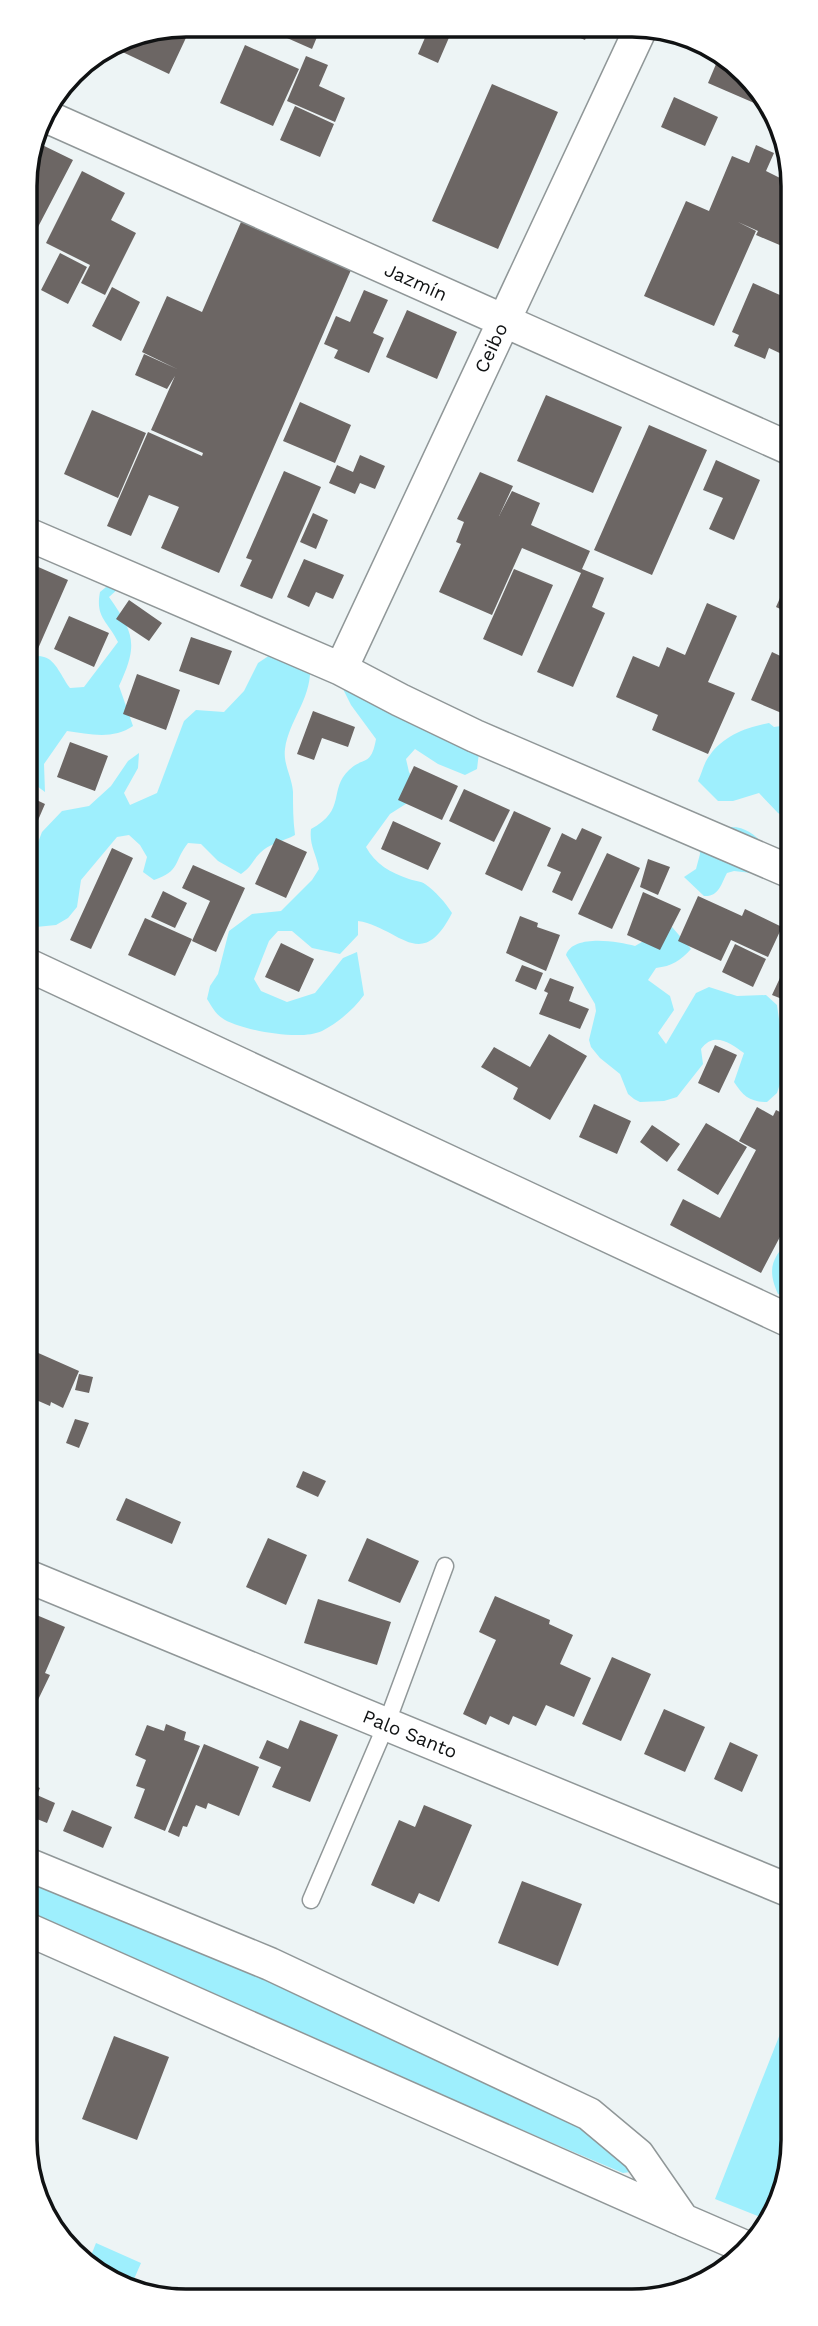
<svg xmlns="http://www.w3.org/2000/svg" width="818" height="2326" font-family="'Work Sans',sans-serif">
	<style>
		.green { fill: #9eeffd }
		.building { fill: #6c6664 }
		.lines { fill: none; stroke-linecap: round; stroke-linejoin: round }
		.service-casing { stroke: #909798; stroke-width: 19 }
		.minor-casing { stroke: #909798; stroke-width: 35 }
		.service { stroke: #fff; stroke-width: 16 }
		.minor { stroke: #fff; stroke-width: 32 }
		.labels { text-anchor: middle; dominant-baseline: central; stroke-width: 5; stroke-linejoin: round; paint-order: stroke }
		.street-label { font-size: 19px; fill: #101213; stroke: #fff }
		.rim { fill: none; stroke: #101213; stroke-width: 3.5 }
	</style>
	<rect width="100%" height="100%" fill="#edf4f5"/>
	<path class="green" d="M111,583l8,5 -10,9c26,37 29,48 10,89l14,40c-20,14 -44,8 -66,5l-23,33 1,28 -19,-14v-121c5,0 12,-2 18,0 12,3 18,21 26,31l14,-1 34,-45c-10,-21 -23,-24 -18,-50z
		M270,655l40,12c2,31 -21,53 -25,82 -2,15 7,28 8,43 0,15 0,28 2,43 -11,6 -27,9 -35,18 -8,8 -8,14 -19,21l-23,-13 -17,-17 -13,-1c-15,19 -7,28 -34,37l-11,-8 4,-15 -7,-12 -11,-10 -12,2 -36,43 -4,27 -9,11 -12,7 -30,3v-71l11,-12 5,-13 20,-21 27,-5 22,-20 17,-25 11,-8 -1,15 -14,25 6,12 27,-12 27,-72 12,-11 28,2 20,-21 14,-28z
		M338,679l384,149c24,-5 35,9 50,25l-4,22 -34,-4 -7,2c-6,11 -8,24 -23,23l-20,-19 12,-8 4,-15 -1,-9 -219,-101 -3,25 -12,6 -27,-11 -23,-15 -9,10 3,13 7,13 -4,15 -22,14 -24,33c9,17 25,26 43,32 6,2 12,2 16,5 11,8 20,18 27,29 -31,61 -53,14 -94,8v14l-18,19 -28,-6 -20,-17h-14l-9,10 -15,38 7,12 26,11 28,-9 28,-35 14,-6 7,43c-10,14 -26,28 -42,36 -21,10 -76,0 -97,-11 -9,-5 -13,-13 -18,-21l3,-13 8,-12 11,-43 23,-17 29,-3 31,-31 7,-11c-3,-16 -10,-24 -8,-40 36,-19 17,-39 38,-59 15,-14 22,-3 27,-31l-25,-34z
		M791,721v12l-9,1 -2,15 11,24v48l-13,-8 -19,-20 -26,8h-15l-20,-20c4,-8 6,-19 12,-26 13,-19 37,-28 59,-32l5,4 14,-2z
		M672,927l19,22c-11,12 -19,17 -35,19l-8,12 22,16 4,14 -16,23 8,11 30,-51 13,-6 28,9 29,-1 11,10 4,28 11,16v12l-6,4 -9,28 -10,9c-17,0 -24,-6 -33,-20l10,-29c-14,-10 -30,-22 -43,-4l2,15 -26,33 -13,4 -24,1 -6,-3 -6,-5 -8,-20 -20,-16 -9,-11 -2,-7 7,-29 -1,-7 -29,-49c7,-21 51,-14 69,-9l24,-14z
		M792,1237v61h-1l-13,-4c-12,-27 -5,-37 14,-57z
		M27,1881l247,102 294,133 62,49 1,7 -8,1 -596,-254z
		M793,2001v149l-28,69 -50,-20z
		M96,2243l45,20 -10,23 -43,-23z"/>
	<path class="building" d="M186,25h6l-23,49 -55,-26 4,-7 6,-4z
		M282,25h40l-10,24 -34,-15z
		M430,26h24l-16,37 -20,-9z
		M556,27h34l-5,13z
		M245,45l54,24 -26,57 -53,-23z
		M306,56l22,9 -9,21 26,12 -10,24 -48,-21z
		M719,57l27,14 20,37 -58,-25z
		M492,84l66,28 -60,137 -66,-28z
		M674,97l44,20 -13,29 -44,-19z
		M295,106l39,18 -14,33 -40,-17z
		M34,141l39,19 -35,67 -13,-7v-45z
		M756,145l18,8 -8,18 24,12 -1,66 -33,-14 2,-4 -20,-9 18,9 -42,95 -70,-30 42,-95 23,10 23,-55 17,7z
		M82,171l43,22 -14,27 25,13 -31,62 -24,-12 9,-18 -44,-22z
		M241,222l110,48 -132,303 -58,-25 18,-41 -30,-12 -18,41 -24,-10 41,-94 54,24 1,-3 -52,-23 24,-54 -8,13 -32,-14 9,-21 33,15 -35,-17 25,-56 35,16z
		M60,253l27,14 -19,37 -27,-14z
		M753,283l38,17v46l-5,10 -17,-8 -4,11 -31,-13 5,-11 -7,-3z
		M112,287l28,15 -19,39 -29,-15z
		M364,290l24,10 -15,33 11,5 -15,35 -35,-15 4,-8 -14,-6 12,-28 14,6z
		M407,310l50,22 -20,47 -51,-22z
		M546,395l76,32 -29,66 -76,-32z
		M300,402l51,23 -16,38 -52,-22z
		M92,410l54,23 -28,65 -54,-24z
		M649,425l58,25 -55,125 -58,-25z
		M360,455l25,11 -10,23 -15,-6 -5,11 -26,-11 8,-18 16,7z
		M716,460l44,20 -26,60 -25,-11 14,-31 -20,-8z
		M284,471l37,16 -49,112 -32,-13 12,-26 -6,-2z
		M480,472l33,14 -14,30 13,-25 28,12 -9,22 59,26 -8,18 22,9 -12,29 13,6 -32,74 -36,-15 44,-99 -59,-25 -30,67 -53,-23 22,-48 -5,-2 8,-20 -7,-3z
		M313,513l15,7 -12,29 -16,-7z
		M304,559l40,16 -11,24 -17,-7 -7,15 -22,-10z
		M36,566l32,14 -31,71 -11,-5 -1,-57z
		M514,569l39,16 -31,71 -39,-17z
		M791,573v41l-15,-7z
		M129,600l33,23 -13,18 -33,-22z
		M707,603l30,13 -29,66 27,11 -27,61 -56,-24 6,-15 -42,-18 17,-41 26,11 8,-20 18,8z
		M69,616l40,17 -15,34 -40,-18z
		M191,637l41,14 -13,34 -40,-14z
		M772,652l19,9v56l-40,-17z
		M137,674l43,16 -14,40 -43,-16z
		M313,711l42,16 -7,20 -26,-9 -8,22 -17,-6z
		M70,742l38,14 -13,35 -38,-14z
		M414,766l44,20 -16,34 -44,-20z
		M464,789l46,21 -16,32 -45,-21z
		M26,795l19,9 -16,37 -3,-1z
		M514,811l37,17 -29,63 -37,-17z
		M393,821l48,22 -13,27 -47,-21z
		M582,828l20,9 -30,64 -20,-9 9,-20 -14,-6 15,-33 14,7z
		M276,838l31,14 -21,46 -31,-14z
		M112,848l21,10 -42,91 -21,-9z
		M607,853l33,15 -28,61 -34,-15z
		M648,859l22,8 -12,28 -18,-8z
		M193,865l52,23 -29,64 -24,-11 18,-40 -28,-13z
		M163,891l24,12 -12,25 -24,-11z
		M643,892l38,17 -21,41 -33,-15z
		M698,896l44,20 3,-7 37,18 -14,30 -37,-17 -10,21 -43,-20z
		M520,916l18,7 -1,4 23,8 -14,36 -40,-18z
		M145,918l47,21 -17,37 -47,-21z
		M791,942v24l-8,-4z
		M281,943l33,16 -15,33 -34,-15z
		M735,944l31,15 -13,28 -31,-15z
		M522,965l21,8 -7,17 -21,-9z
		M786,965l5,2 1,36 -20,-8z
		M550,978l24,9 -5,14 20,8 -9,20 -41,-15 9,-21 -4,-2z
		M549,1034l38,22 -37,64 -37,-21 5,-11 -37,-21 13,-20 36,20z
		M715,1045l22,10 -18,38 -21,-10z
		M594,1104l37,17 -14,33 -38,-17z
		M757,1107l16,9 3,-6 16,8v96l-31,59 -91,-48 13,-26 37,19 36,-68 -17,-9z
		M706,1123l41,24 -29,48 -41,-25z
		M652,1125l28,19 -13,18 -27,-20z
		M27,1348l52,23 -16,37 -12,-6 -1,4 -23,-10z
		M79,1374l14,3 -4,16 -14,-3z
		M75,1419l14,4 -10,25 -13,-5z
		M27,1442l10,5 -10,24z
		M303,1471l23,10 -8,16 -22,-10z
		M126,1498l55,24 -9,22 -56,-24z
		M268,1538l39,17 -21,50 -40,-18z
		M367,1538l52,23 -19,42 -52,-22z
		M495,1596l55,24 -1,4 24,11 -13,29 31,14 -17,39 -28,-12 -10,21 -23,-10 -4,9 -19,-9 -4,9 -23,-11 33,-74 -17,-8z
		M318,1599l73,23 -14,43 -73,-22z
		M27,1611l38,16 -20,46 5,2 -14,29 -9,-4z
		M612,1657l39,17 -30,67 -39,-17z
		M664,1709l41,18 -20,45 -41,-18z
		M300,1720l38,15 -28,67 -38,-15 9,-20 -22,-9 8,-18 21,9z
		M166,1724l20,8 -2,8 16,6 -35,85 -31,-13 11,-29 -9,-3 10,-26 -11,-5 12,-30 17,6z
		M730,1742l28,13 -16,37 -28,-13z
		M204,1744l55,23 -20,49 -31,-13 -2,6 -10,-4 -9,22 -4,-1 -4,11 -11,-5z
		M27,1782l13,6 -3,7 18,8 -8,20 -20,-8z
		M424,1805l48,20 -33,77 -20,-9 -5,11 -43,-19 28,-65 16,7z
		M72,1810l40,17 -9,21 -40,-17z
		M522,1881l60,23 -24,62 -60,-23z
		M114,2036l55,21 -32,83 -55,-21z"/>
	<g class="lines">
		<g class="service-casing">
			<path id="service" d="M311,1900l75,-175 59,-159"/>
		</g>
		<g class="minor-casing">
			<path id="minor" d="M41,114l750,335
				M25,533l316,136 59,31 75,36 316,136
				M341,669l300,-641
				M26,964l766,358
				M27,1576l766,316
				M27,1864l243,100 319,150 49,41 45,65 67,29
				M27,1929l654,290"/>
		</g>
		<use href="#service" class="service"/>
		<use href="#minor" class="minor"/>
	</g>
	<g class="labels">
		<g class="street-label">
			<text transform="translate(416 282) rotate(24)">Jazmín</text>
			<text transform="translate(491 348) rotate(-65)">Ceibo</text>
			<text transform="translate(410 1734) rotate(22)">Palo Santo</text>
		</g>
	</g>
	<path d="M0 0H818V2326H0ZM186 37H632A149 149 0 0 1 781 186V2140A149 149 0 0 1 632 2289H186A149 149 0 0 1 37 2140V186A149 149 0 0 1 186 37Z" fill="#fff" fill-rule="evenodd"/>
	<path class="rim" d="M186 37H632A149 149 0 0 1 781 186V2140A149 149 0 0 1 632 2289H186A149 149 0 0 1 37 2140V186A149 149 0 0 1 186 37Z"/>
</svg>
